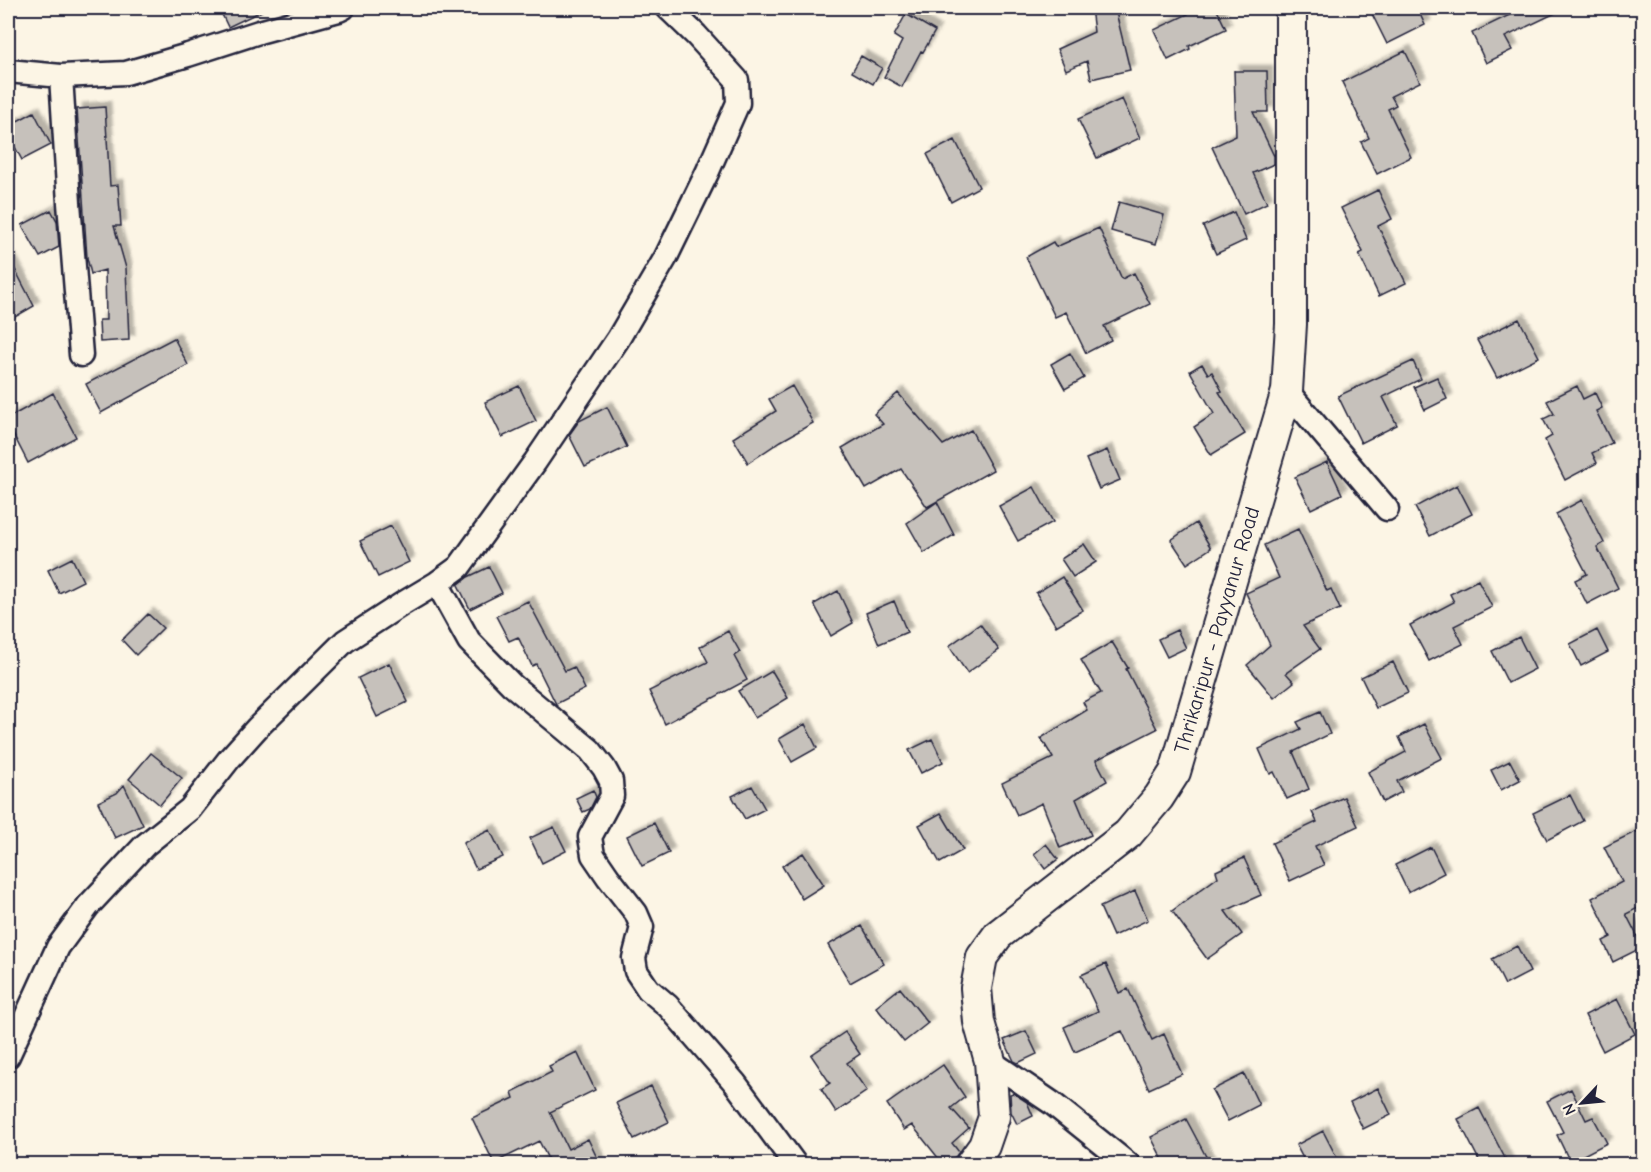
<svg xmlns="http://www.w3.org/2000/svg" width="1651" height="1172" font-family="'Comic Neue',sans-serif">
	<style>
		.building { fill: #c6c1bb; stroke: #22223b; stroke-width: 1.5; filter: url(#shadow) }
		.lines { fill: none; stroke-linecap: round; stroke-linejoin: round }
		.minor-casing { stroke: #22223b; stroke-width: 27 }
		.major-casing { stroke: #22223b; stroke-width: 34 }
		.minor { stroke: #fcf5e5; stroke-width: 22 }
		.major { stroke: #fcf5e5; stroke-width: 30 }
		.labels { text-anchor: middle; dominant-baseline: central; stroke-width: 4.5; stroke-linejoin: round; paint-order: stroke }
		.street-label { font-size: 21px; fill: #22223b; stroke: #fcf5e5 }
	</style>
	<defs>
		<filter id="shadow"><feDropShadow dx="5.5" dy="-5.5" stdDeviation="1.5" flood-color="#0004"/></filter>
	</defs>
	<rect width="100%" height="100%" fill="#fcf5e5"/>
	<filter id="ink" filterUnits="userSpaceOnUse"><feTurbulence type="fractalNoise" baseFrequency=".0167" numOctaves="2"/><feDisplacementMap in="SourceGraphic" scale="12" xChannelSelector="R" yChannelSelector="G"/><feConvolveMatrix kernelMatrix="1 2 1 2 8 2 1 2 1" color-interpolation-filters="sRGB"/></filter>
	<g filter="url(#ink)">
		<path class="building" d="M219,8h49l-40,19z
			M1091,8h24l15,62 -39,9 -4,-18 -21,9 -9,-21 37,-17z
			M1185,8h31l10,21 -37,17 1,3 -22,11 -14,-30 34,-16z
			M1381,8h36l8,17 -38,19 -16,-32z
			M1524,8h42l-61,29 7,13 -26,13 -14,-30z
			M906,14l29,17 -12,21 -2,-1 -19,36 -18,-10 18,-36 -8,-5z
			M1405,51l15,31 -29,14 5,9 -8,4 23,48 -34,17 -16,-32 8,-4 -27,-56z
			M861,56l21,12 -9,16 -21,-12z
			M1234,70v1h33l1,41h-15l21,44v8l-21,9 14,30 -23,11 -32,-67 24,-11z
			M1122,99l18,39 -43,20 -19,-39z
			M105,107l5,79 8,-1 3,41h-7l12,42 3,72 -29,2 -1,-22h7l-1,-50 -14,4 -4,-16 -10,-149z
			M34,112l17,33 -29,15 -14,-26v-8z
			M955,140l24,47 -28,15 -24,-48z
			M1378,190l14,29 -14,7 28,57 -27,13 -20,-42 4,-2 -22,-44z
			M1119,202l45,13 -8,29 -45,-13z
			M51,210l6,11 2,26 -19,10 -18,-32z
			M1234,212l12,28 -30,14 -13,-28z
			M1099,228l23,51 12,-6 16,31 -46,22 7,14 -25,13 -20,-41 -11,5 -29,-60 27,-15 3,5z
			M8,256l26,50 -26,15z
			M1519,319l20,38 -42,21 -20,-38z
			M174,338l14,27 -87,48 -15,-29z
			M1070,353l14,25 -19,11 -14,-25z
			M1413,361l8,18 -38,18 14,28 -36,18 -23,-47z
			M1202,364l6,10 4,-2 10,19 -3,1 26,42 -34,21 -17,-28 20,-13 -24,-43z
			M1437,377l10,22 -22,11 -11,-23z
			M519,386l17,35 -34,16 -17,-35z
			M792,386l21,37 -32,18 -33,22 -15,-25 43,-27 -7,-12z
			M1577,386l6,13 12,-6 7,15 -6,3 16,32 -20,10 5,10 -32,17 -20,-40 7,-4 -9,-17 11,-5 -7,-13z
			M53,393l23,44 -48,26 -20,-39v-6z
			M898,393l45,52 28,-15 22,40 -66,37 -26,-38 -35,20 -24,-41 41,-24 -9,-10z
			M607,407l20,40 -42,20 -16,-32 10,-14z
			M1107,450l13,30 -21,9 -13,-30z
			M1327,462l15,32 -31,15 -16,-32z
			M1457,485l15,29 -42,22 -15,-29z
			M1034,487l19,35 -35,19 -19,-35z
			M1582,500l22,43 -7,4 21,41 -31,16 -12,-24 12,-6 -31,-60z
			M937,502l17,33 -30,18 -17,-30z
			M1196,523l15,25 -24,16 -16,-24z
			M391,526l18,36 -31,15 -18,-36z
			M1298,529l29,62 4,-2 9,20 -37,17 17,23 -34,24 8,9 -20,16 -27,-33 23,-20 -24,-52 33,-15 -15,-33z
			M1084,544l12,18 -23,15 -12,-18z
			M72,558l11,23 -24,12 -11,-23z
			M489,567l13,26 -32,16 -12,-24 10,-8z
			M1062,577l21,33 -27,16 -20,-33z
			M1478,580l14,27 -38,19 9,18 -34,17 -19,-36 44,-23 -4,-8z
			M838,591l15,32 -22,13 -17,-32z
			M528,601l37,70 9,-4 11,22 -29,15 -20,-40 -4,2 -14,-29 -9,4 -13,-25z
			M894,601l13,31 -28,12 -13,-31z
			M148,614l15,14 -27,27 -14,-15z
			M980,624l19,26 -32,23 -18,-27z
			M1177,630l9,18 -19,9 -9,-18z
			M1597,630l11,22 -27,14 -11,-22z
			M728,631l12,21 -6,4 13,24 -82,44 -16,-33 59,-29 -8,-15z
			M1519,637l16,32 -27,14 -16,-32z
			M1112,642l16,26 -2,1 31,60 -61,31 11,21 -31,18 15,36 -31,13 -18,-45 -25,12 -15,-32 51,-25 -12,-20 46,-28 -4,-8 18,-9 -20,-33z
			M1393,662l15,31 -32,15 -15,-31z
			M389,663l19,39 -31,15 -19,-39z
			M772,671l16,27 -33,20 -17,-27z
			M1320,712l10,22 -37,18 16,37 -22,10 -13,-27 -4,2 -11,-25 42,-20 -4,-7z
			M805,724l12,24 -25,14 -13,-23z
			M1424,724l18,34 -45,23 5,11 -19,10 -15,-30 38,-20 -7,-15z
			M932,739l11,23 -22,11 -12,-23z
			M151,753l31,25 -22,27 -31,-26z
			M1510,761l10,19 -19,10 -10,-20z
			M124,785l19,40 -28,13 -17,-36 19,-9z
			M752,786l13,23 -20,10 -13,-23z
			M593,790l3,7 -6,12 -7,3 -7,-14z
			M1570,795l13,26 -36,19 -14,-27z
			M1344,797l14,29 -43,20 9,19 -34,16 -18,-38 45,-21 -5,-10z
			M941,813l22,37 -23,13 -21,-38z
			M654,823l15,30 -27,13 -15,-30z
			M554,827l12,24 -24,12 -12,-25z
			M490,830l13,27 -27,12 -13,-26z
			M1637,831l7,14v60l-18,9 17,33 -30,15 -10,-21 8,-4 -19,-39 30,-16 -18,-35z
			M1046,844l12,15 -13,10 -11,-15z
			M1431,847l13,26 -36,19 -13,-27z
			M803,853l21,32 -22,14 -20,-33z
			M1244,858l17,37 -36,16 17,23 -35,25 -35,-48 46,-34 -2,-6z
			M1135,891l13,29 -35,16 -13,-29z
			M862,926l22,38 -34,19 -22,-38z
			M1517,946l13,26 -25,13 -13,-26z
			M1106,964l13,29 9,-4 24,51 12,-6 18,40 -33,15 -27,-58 -47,21 -11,-25 34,-16 -17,-36z
			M900,988l28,35 -24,19 -28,-35z
			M1617,999l18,35 -32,17 -18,-36z
			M1026,1031l11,23 -19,9 -4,-2 -10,-21z
			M845,1032l15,22 -13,9 20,28 -31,21 -15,-23 9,-6 -19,-28z
			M577,1052l18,38 -45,22 18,37 20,-10 12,25h-63l11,-5 -9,-18 -45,22 -22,-45 42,-20 -2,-6 40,-20 -3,-6z
			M943,1065l22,32 -14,11 18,20 -17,15 7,9 -3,4 -11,8h-2l-31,-39 -8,5 -17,-26z
			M1244,1074l15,31 -31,16 -16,-31z
			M651,1086l18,36 -35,17 -18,-36z
			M1378,1088l13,27 -28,14 -13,-27z
			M1571,1089l15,31 7,-3 14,26 -37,19 -13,-27 6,-3 -16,-31z
			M1013,1093l14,9 6,14 -16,8 -6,-12 -1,-18z
			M1479,1108l29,56h-27l-23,-45z
			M1186,1119l24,45h-45l-14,-27z
			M1323,1131l17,33h-34l-10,-19z"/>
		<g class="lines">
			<g class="minor-casing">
				<path id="minor" d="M8,71l53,5 65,-3 62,-18 71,-23 80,-22 4,-2
					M61,76l8,127 12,152
					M1287,391l100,118
					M437,583l32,58 43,44 78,65 14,18 7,13 1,15 -22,41 3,18 15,22 28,36 6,14 -8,31 2,13 12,18 20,17 67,77 60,81
					M8,1056l50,-109 30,-41 57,-61 45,-36 40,-51 27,-30 88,-87 57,-37 35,-21 22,-16 76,-105 83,-123 48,-82 41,-84 31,-70 -1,-23 -41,-45 -28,-27
					M990,1061l62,42 76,61"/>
			</g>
			<g class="major-casing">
				<g id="major">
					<path id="s1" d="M971,1164l13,-18 10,-29 -4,-56 -11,-39 -3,-34 6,-31 16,-22 130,-101 31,-37 16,-25 112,-381 4,-67v-316"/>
				</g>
			</g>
			<use href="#minor" class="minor"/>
			<use href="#major" class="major"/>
		</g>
	</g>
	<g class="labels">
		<g class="street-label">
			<text stroke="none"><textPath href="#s1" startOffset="633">Thrikaripur - Payyanur Road</textPath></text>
		</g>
	</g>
	<rect width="1651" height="1172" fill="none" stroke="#fcf5e5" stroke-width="30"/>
	<rect x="15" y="15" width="1621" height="1142" fill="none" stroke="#22223b" stroke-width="2" filter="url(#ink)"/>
	<g transform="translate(1582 1103) rotate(244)" stroke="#fcf5e5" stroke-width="4.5" paint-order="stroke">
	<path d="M0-4.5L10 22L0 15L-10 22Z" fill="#22223b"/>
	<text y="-9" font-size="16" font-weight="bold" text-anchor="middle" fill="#22223b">N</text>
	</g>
</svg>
